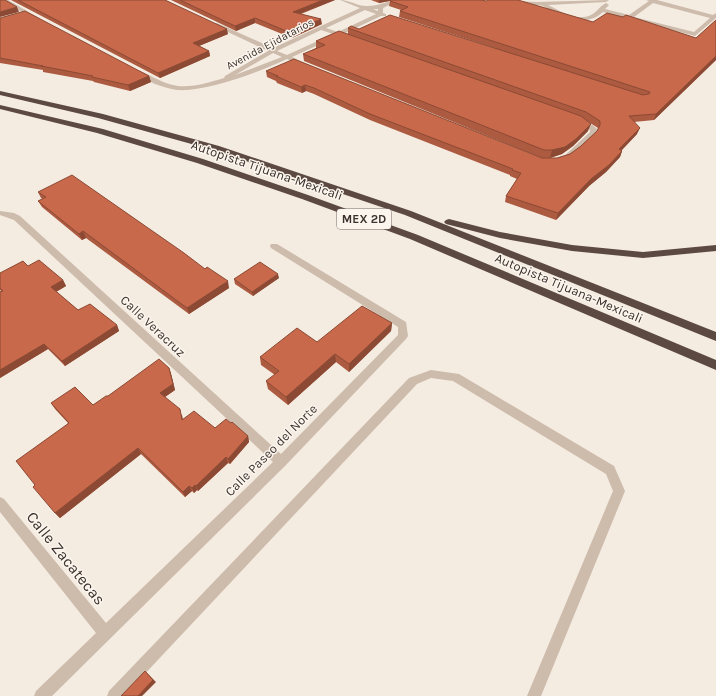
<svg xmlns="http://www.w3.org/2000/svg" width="716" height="696" font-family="Karla,sans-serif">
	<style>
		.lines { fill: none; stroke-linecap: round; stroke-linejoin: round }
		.minor { fill: #cdbbac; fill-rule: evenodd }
		.highway { fill: #5c4a42; fill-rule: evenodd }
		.wall { fill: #ac5a40 }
		.shaded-wall { fill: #8c4a34 }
		.building { fill: #c8694b; stroke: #8c4a34 }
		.labels { text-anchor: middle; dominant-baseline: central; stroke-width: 3; stroke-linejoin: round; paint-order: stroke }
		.far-street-label { font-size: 11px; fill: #3b302b; stroke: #fbf5ee }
		.shield { fill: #fbf5ee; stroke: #756b66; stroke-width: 1 }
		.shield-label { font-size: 12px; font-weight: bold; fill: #3b302b }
		.street-label { font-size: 13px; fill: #3b302b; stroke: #fbf5ee }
		.near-street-label { font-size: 16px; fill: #3b302b; stroke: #fbf5ee }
	</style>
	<rect width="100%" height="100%" fill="#f4ebe1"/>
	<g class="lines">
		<path class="minor" d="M1,0h7l31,18 -5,1z
			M340,0c10,0 19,7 28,6 13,0 20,-6 31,-6l-16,8v5l3,1v2h-5l-38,18 4,2v2l-9,-2 -46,21 14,7v2h-4l-15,-7c-28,13 -79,33 -110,31 -14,-2 -32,-9 -42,-18l5,-1c10,4 19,10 29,13 18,6 38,-1 55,-6l1,-2 43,-25 -55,-26v-2h4l56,25 87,-40zM373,9h5v2zM365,10l11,4 -38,18 -12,-4zM321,30l12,4 -46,21 -10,-4zM273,53l9,4 -47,18z
			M492,0l45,2 72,-2 -3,2 -58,3c12,6 29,17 43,10 6,-3 9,-9 15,-12l3,2 -4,4 24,6 20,-14 -3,-1h11l56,15 3,-2v5l-21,18 -92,-24c-16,15 -36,6 -53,-2 -3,-2 -8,-5 -11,-5 -13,-1 -36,1 -47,-5zM653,3l57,15 -16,14 -60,-15z
			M577,119c7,-1 15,5 20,10l-1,4 -28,29h-6v-4l28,-26v-2l-13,-9z
			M0,211l14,2 6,3 261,238 117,-119v-8l-127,-79 -1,-2 1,-2h6l129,78 2,14 -2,3 -121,127 -233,230h-18l2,-5 60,-58 -96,-121v-15l4,2 102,124 167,-161 -259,-242 -14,-5z
			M431,370l28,4 155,92 11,25 -84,205h-14l86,-205 -7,-17 -153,-93 -22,-3 -14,6 -293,312h-17l2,-5 300,-313z"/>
		<path class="highway" d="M0,91l103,23 116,32 192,65 305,121v9l-311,-126 -192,-65 -115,-32 -98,-23z
			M0,105l103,24 100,30 105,36 110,40 298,125v10l-306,-131 -108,-40 -105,-36 -100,-30 -97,-24z
			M449,219l51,13 72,13 71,7 73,-7v6l-73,7 -71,-7 -72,-13 -54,-14 -2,-2 2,-2z"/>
	</g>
	<path class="wall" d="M11,0h154l63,34 -29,12 10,5 1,5 -50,22z
		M171,0h164l-34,14 21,10 -30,14 -37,-15 -19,8z
		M371,0h110l112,22 103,16 20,-18v40l-62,60 -20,2 3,12 -15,16v1l-2,6 -14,15 -17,14 -33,34 -51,-18 1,-6 11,-17 -7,-3v-1l-140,-55 -56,-26 -8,-3 -4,2 -25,-10 -1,-2 -9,-4 -1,-6 276,87h15l13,-4 11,-8 16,-15 1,-3 -11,-7 1,10 -15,15 -11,8 -12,4h-8l-238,-97 -1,-7 13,-6v-7l32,-7v-6l11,1 136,19 -96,-31 1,-6 1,-1 -12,-4 1,-5 -11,2z
		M0,18l149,58 2,6 -21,9 -36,-9 -1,-1 -50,-9v-2l-43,-7z
		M38,192l191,96 -40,26 -103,-76 -4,2 -40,-33 -4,-6 5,-2 -2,-1z
		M28,266l35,14 3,6 -10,6 22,18 39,15 2,6 -54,35 -17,-17 -48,29v-86l1,-1 -1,-1v-17z
		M279,278l-26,18 -18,-12 -1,-5z
		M392,323l-1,8 -42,41 -13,-10 -48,43 -20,-16 -2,-8 9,-6 -14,-10 -1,-8z
		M169,368l2,6 4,16 -10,7 17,18 1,4 65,17 1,6 -19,22 -2,-1 -30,28 -1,-1 -3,3 -2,-2 -7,6 -44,-43 -81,64 -5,-5 -20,-28 33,-62 -13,-14 -4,-6 42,2 15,-9z"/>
	<path class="shaded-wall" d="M323,0h12l-41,16 -1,-4z
		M379,0h15l-15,3z
		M17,7l2,5 -19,5v-5z
		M255,18v5l-19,8 -1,-5z
		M321,19l1,5 -30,14 -1,-5z
		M227,29l1,5 -34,14 -1,-5z
		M209,51l1,5 -50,22 -2,-5z
		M716,56v4l-62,60 2,-6z
		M149,76l2,6 -21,9 -2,-6z
		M305,85l1,6 -4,2 -1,-6z
		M591,124l-3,7 -15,15 -11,8 -12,4 2,-8z
		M640,128l-3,6 -21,22 3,-7z
		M622,151l-2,6 -14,15 -17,14 -33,34 2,-7 33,-34z
		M83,231l3,7 -4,2 -3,-6z
		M278,274l1,4 -26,18 -1,-4z
		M63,280l3,6 -12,7 -3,-6z
		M228,281l1,7 -40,26 -2,-6z
		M392,323l-1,8 -42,41v-8z
		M117,325l2,6 -54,35 -3,-5z
		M44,344l4,5 -48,29v-8z
		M335,354l1,8 -48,43 -2,-8z
		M169,368l2,6 4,16 -13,9 -2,-6z
		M248,436l1,6 -19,22 -2,-5z
		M138,448l3,6 -81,64 -5,-5z
		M226,457l2,6 -30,28 -2,-5z
		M195,485l2,5 -3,3 -2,-5z
		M189,486l3,5 -7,6 -2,-5z
		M145,671l11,11 -14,14h-4z"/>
	<path class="building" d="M0,0h5l12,7 -17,5z
		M18,0h147l62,29 -34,14 16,8 -51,22z
		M180,0h143l-30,12 28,7 -30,14 -36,-15 -20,8z
		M391,0h90l5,1 2,-1h30l75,22 14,-9 16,4 3,-2 70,23 20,-18v36l-60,58 -27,2 11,12 -21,21 3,2 -13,14 -18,14 -33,34 -52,-17 15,-23 -9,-3 1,-1 -143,-55 -56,-26 -9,-3 -4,2 -25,-11h2l-12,-5 28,-12 248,99h15l13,-4 11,-8 16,-15 3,-6v-4l-14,-9 -238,-84 3,-2 8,3 31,-14 253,80 6,-1 1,-2 -250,-81 8,-4 -18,-6z
		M25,11l124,65 -21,9 -36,-8 1,-1 -52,-10h2l-43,-8v-40z
		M339,31l242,85 10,8 -15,15 -11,8 -13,3h-8l-241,-96 22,-9 -9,-4z
		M72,175l112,78 21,16 2,-2 21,14 -41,27 -104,-77 -4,3 -41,-33 8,-4 -8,-5z
		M39,260l24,20 -12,7 27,23 12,-6 27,21 -55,36 -18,-17 -44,26v-78l3,-1 -3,-3v-15l23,-12 5,5z
		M260,262l18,12 -26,18 -18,-13z
		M362,306l30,17 -43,41 -14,-10 -49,43 -20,-16 13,-10 -19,-14 37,-29 20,14z
		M159,359l10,9 4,16 -13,9 20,16 2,11 12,-9 21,17 11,-9 5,4 1,-1 16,14 -20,23 -2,-2 -30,29 -1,-1 -3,3 -3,-2 -6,6 -45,-44 -83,65 -22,-26 2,-2 -19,-24 53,-38 -18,-20 24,-16 18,18 13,-9h2z
		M145,671l8,9 -15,16h-17z"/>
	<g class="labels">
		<g class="far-street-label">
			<text transform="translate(270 44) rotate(-28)">Avenida Ejidatarios</text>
		</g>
		<rect class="shield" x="337" y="209" width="54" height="20" rx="3"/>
		<g class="shield-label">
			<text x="364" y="219">MEX 2D</text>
		</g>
		<g class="street-label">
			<text transform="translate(267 170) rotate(19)">Autopista Tijuana-Mexicali</text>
			<text transform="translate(569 288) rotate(23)">Autopista Tijuana-Mexicali</text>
			<text transform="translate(153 326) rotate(43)">Calle Veracruz</text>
			<text transform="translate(271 450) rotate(-45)">Calle Paseo del Norte</text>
		</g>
		<g class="near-street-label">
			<text transform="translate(66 558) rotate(51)">Calle Zacatecas</text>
		</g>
	</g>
</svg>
